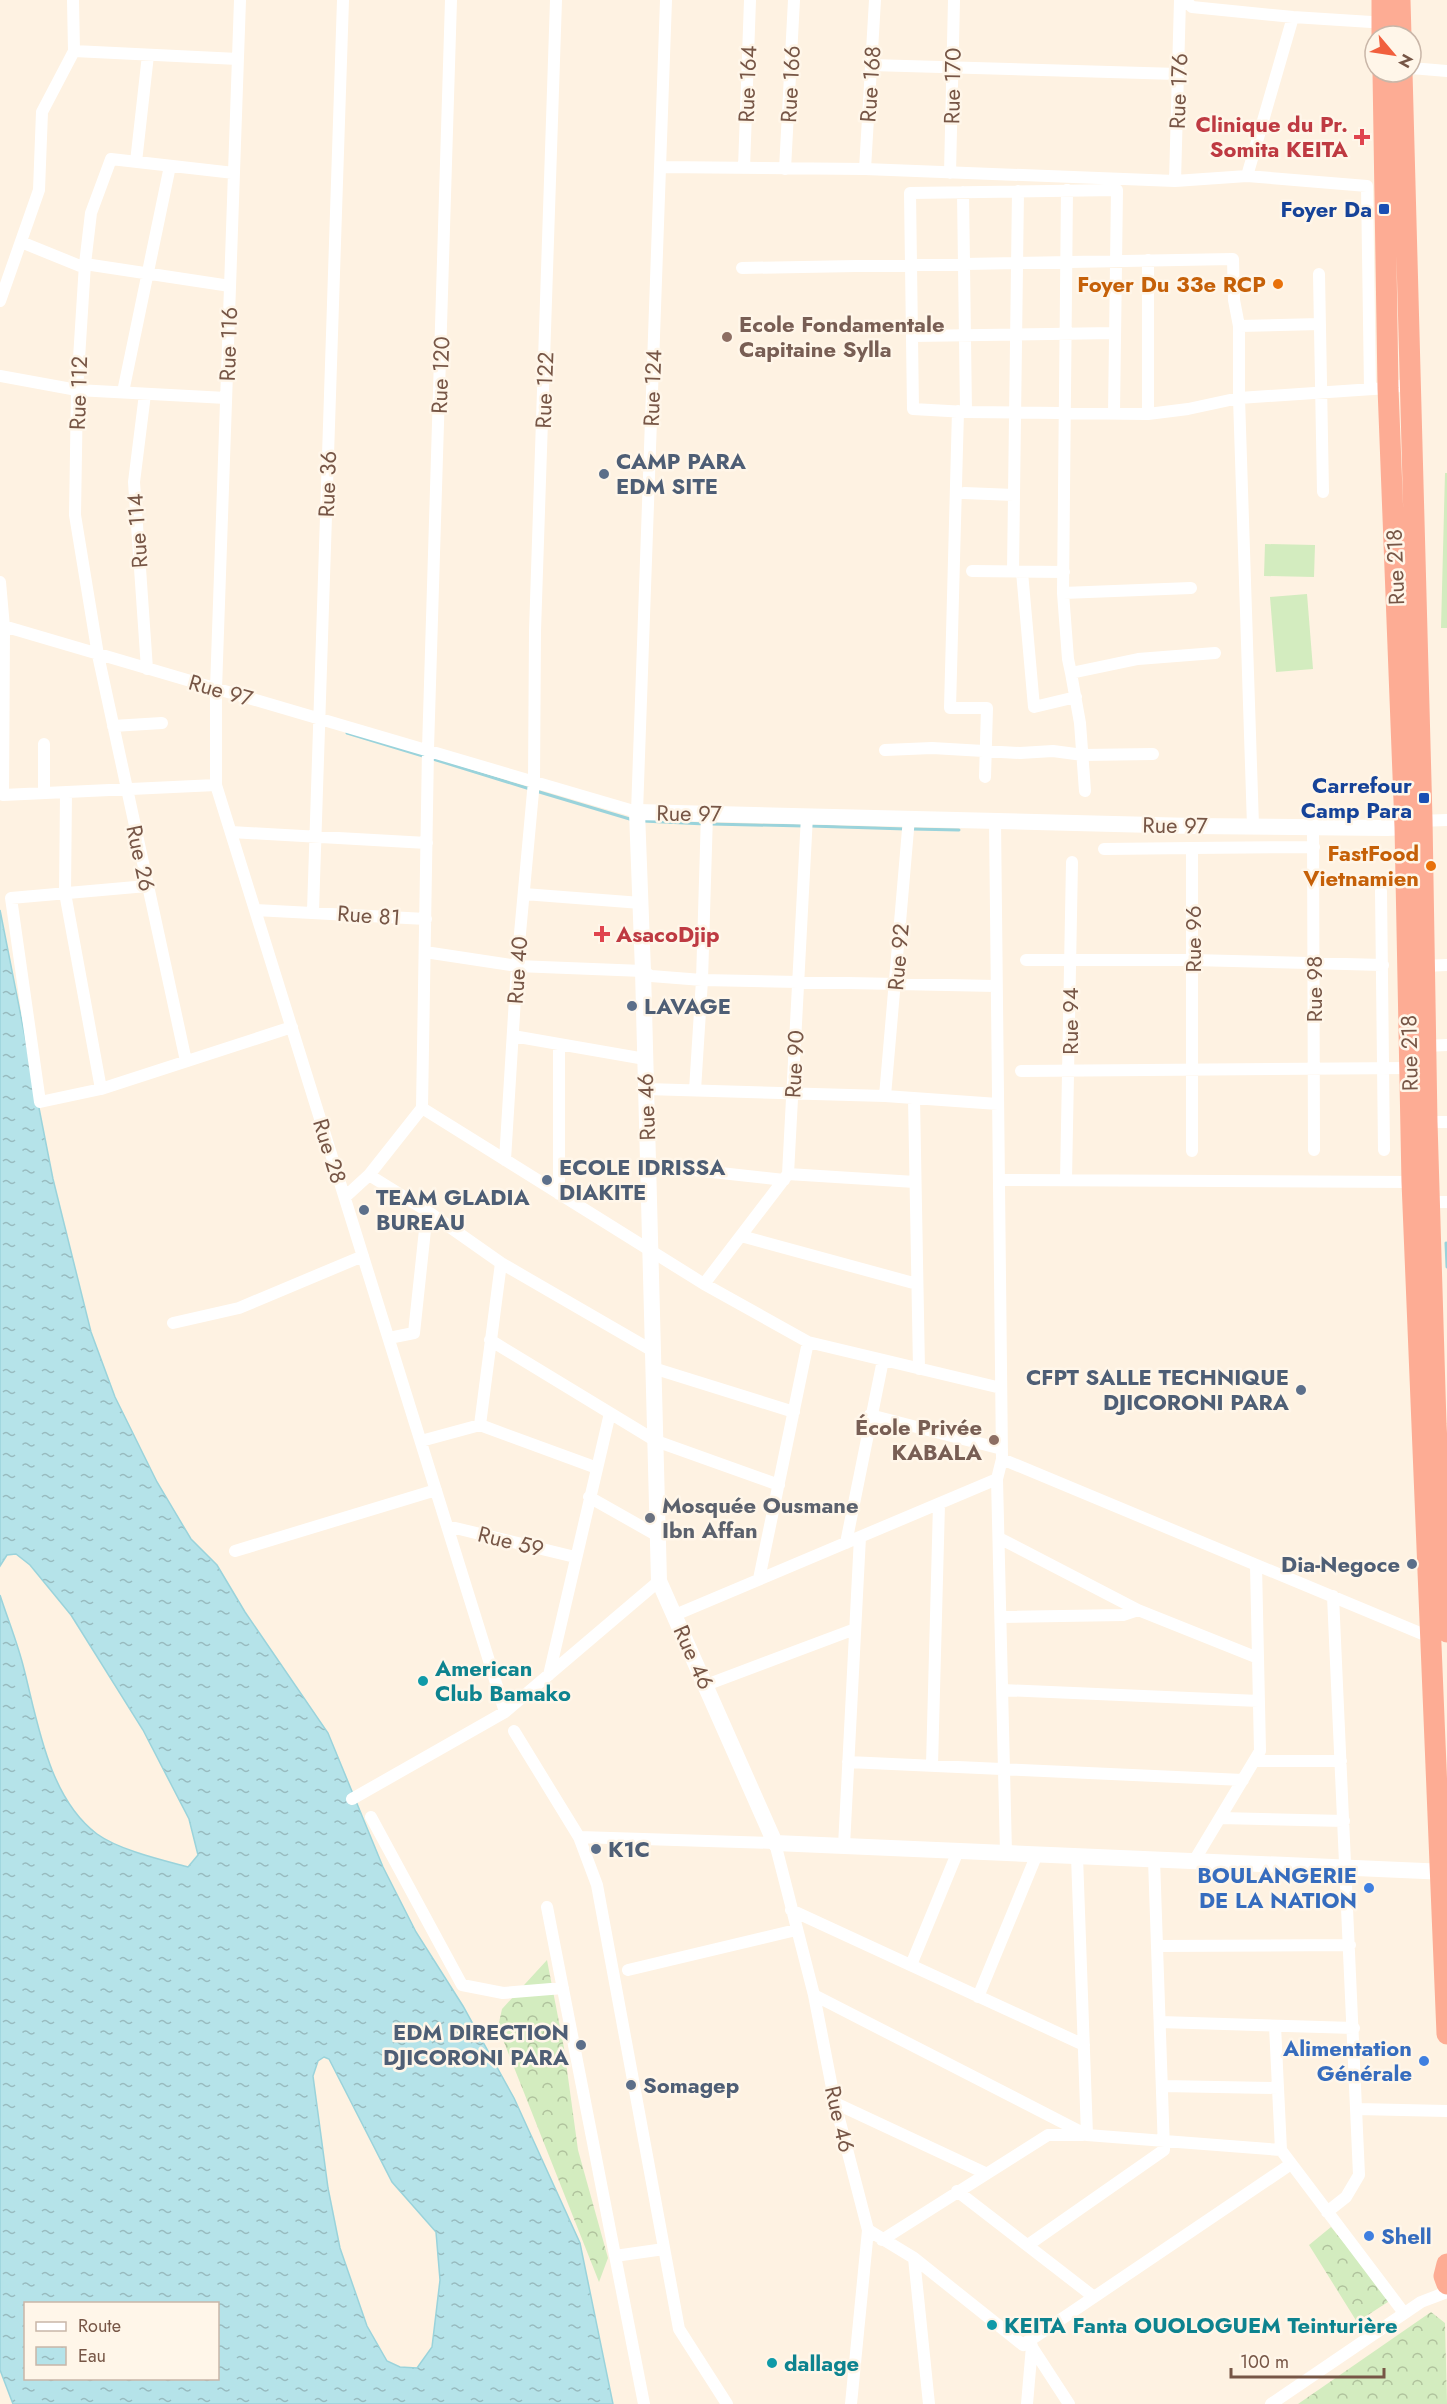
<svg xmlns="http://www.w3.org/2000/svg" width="1447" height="2404" font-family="Jost,sans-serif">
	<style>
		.grass { fill: #d3ecbf }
		.forest { fill: url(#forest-crowns) }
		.water { fill: url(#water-ripples); stroke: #9ad3db; stroke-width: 1.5; fill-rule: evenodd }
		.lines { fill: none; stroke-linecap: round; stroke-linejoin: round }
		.stream { stroke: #9ad3db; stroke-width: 3 }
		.street { stroke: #fff; stroke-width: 12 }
		.secondary { stroke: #fff; stroke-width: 16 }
		.highway { stroke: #fdac94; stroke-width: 21 }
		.health-dot { fill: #e0444e; stroke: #fff6e9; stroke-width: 2 }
		.transit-dot { fill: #1a4fb4; stroke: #fff6e9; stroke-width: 2 }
		.food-dot { fill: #e8710a; stroke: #fff6e9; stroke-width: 2 }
		.education-dot { fill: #8d6e63; stroke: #fff6e9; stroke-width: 2 }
		.service-dot { fill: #5c6f8a; stroke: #fff6e9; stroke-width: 2 }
		.worship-dot { fill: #6b7280; stroke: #fff6e9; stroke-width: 2 }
		.culture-dot { fill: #0f9aa8; stroke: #fff6e9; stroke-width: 2 }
		.shop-dot { fill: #3f7fe0; stroke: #fff6e9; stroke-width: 2 }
		.labels { text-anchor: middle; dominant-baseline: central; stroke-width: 5; stroke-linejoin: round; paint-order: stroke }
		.street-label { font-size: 22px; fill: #775646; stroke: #fff6e9 }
		.health-label { font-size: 22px; font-weight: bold; fill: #be3a42; stroke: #fff6e9; text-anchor: end }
		.transit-label { font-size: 22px; font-weight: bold; fill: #164399; stroke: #fff6e9; text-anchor: end }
		.food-label { font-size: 22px; font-weight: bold; fill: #c56008; stroke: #fff6e9; text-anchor: end }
		.education-label { font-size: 22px; font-weight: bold; fill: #785e54; stroke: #fff6e9; text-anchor: start }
		.service-label { font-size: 22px; font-weight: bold; fill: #4e5e75; stroke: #fff6e9; text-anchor: start }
		.worship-label { font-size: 22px; font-weight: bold; fill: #5b616d; stroke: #fff6e9; text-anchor: start }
		.culture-label { font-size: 22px; font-weight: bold; fill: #0d838f; stroke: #fff6e9; text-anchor: start }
		.shop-label { font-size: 22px; font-weight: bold; fill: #366cbe; stroke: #fff6e9; text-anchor: end }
	</style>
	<defs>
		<pattern id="forest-crowns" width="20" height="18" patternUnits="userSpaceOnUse" patternTransform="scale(1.5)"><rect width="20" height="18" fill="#d3ecbf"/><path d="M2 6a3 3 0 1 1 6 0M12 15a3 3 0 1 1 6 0" fill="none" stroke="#b0c29d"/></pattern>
		<pattern id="water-ripples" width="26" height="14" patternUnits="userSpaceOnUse" patternTransform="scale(1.5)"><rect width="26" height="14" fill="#b5e3e9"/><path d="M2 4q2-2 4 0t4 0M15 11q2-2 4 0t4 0" fill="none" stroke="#98bbbf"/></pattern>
	</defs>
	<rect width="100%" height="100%" fill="#fef2e2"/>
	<path class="grass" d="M1445,473h2v155h-6z
		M1265,544l50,1 -1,32 -50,-1z
		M1307,594l6,75 -37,3 -6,-75z"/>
	<path class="forest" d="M547,1960l17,88 14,102 30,108 -9,24 -101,-255 4,-18z
		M1331,2227l60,73 -34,22 -48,-77z
		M1431,2312l14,11 2,81h-149z"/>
	<path class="water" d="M0,910l53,269 38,153 24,65 42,85 34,57 26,26 28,47 83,121 55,134 33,65 47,74 51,92 66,145 33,161h-600l-13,-34v-775c8,25 18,49 24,74 14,55 25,129 73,165 22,16 65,26 91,33l10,-12 -9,-36 -46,-89 -72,-115 -41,-50 -14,-11 -9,1 -7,11zM324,2057l5,2 63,123 44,50 4,48 -8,67 -15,21 -17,-1 -13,-6 -20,-35 -27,-78 -12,-60 -15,-112 5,-15zM26,2304h192v74h-192z"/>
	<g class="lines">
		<path class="stream" d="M347,733l76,23
			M433,759l97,30
			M536,791l97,29
			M643,821l62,3
			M711,824l93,2
			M810,826l96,3
			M912,829l47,1
			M1446,1243l1,24"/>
		<path class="street" d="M240,0l-24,689v96l289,927
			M1185,0l7,7 101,10 94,6
			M74,51l164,8
			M871,65l307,9
			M1411,68l36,3
			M136,162l12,-107
			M660,167l205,2 310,12 72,-5 120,10 3,203
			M744,168l6,-168
			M785,169l9,-169
			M865,169l10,-169
			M950,173l4,-173
			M1247,176l46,-159
			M1175,181l5,-181
			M1067,190l-4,403 5,66 3,14
			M963,192l3,220
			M21,242l64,26
			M85,264l145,22
			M742,268l491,-9 1,41 5,26v72l14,428
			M1319,274l4,218
			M0,301l39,-111 3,-78 32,-61 -1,-51
			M1239,326l81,-2
			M912,336l203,-3
			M0,376l77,14 149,8
			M123,392l47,-226
			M145,394l-11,88 13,187
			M958,411l-8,297h37l-2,69
			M1114,414l3,-224 -207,3 3,216 53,3 182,2 40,-5 51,-11 149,-10 22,-4
			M1148,414v-154
			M964,493l50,2
			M972,571l92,1
			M1013,571l5,-380
			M1022,572l12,135 42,-10
			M0,582l4,45 -1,168 213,-10
			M1063,593l128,-5
			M0,625l637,187 29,-812
			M113,726l49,-3
			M44,744v49
			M885,750l47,-2 88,5 33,-2 30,4 70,-1
			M1085,791l-5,-68 -9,-50 67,-14 77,-6
			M66,792l-1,101 36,196
			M995,820l7,639 -5,20 9,374
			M1419,821l28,-1
			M1313,827l1,323
			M231,832l196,11
			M1104,849l88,-1
			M147,886l-136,12 29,204 61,-13 191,-62
			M1381,891l3,259
			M524,894l117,9
			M255,910l171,9
			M313,911l30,-911
			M425,952l92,14 126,5 8,5 51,4 294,6
			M1026,960h167l190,5
			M1424,966l23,-1
			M513,1036l132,23
			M559,1044v150
			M1426,1046l21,-1
			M186,1061l-88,-406 -23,-140 2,-125 8,-126 6,-51 20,-54 123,14
			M1021,1071l388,-3
			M646,1089l239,7 113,8
			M695,1090l7,-110 5,-166
			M885,1096l24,-278
			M914,1098l5,271
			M422,1108l282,176 104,58 193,46
			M1427,1122h20
			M1192,1151v-303l122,-1
			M505,1160l12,-194 17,-185 1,-150 21,-631
			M648,1165l136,15
			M788,1174l127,8
			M369,1175l58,36 74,52 152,88
			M999,1180l413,2
			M1066,1180l6,-318
			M345,1197l24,-22 53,-67 6,-359 23,-749
			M1430,1202h17
			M741,1236l176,48
			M704,1284l84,-110 19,-358
			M173,1323l66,-15 124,-52
			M389,1338l25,-5 13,-122
			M490,1340l166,101 123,44
			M653,1368l141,44
			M870,1415l132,34
			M480,1425l21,-162
			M421,1441l59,-16 117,43
			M1002,1459l430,179
			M589,1497l69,39
			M447,1526l128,31
			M999,1538l139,72
			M846,1543l37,-183
			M235,1551l201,-61
			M759,1579l49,-237
			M675,1615l322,-136
			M1001,1617l122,-2 15,-5 120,48
			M549,1675l61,-262
			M706,1685l149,-56
			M1003,1690l256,11
			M514,1731l65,106 18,48 82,444 48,75
			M1254,1761h87
			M848,1762l395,18
			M932,1765l7,-261
			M352,1799l153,-87 154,-131
			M371,1817l91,168 41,8 60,-5
			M1220,1818l124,3
			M579,1837l196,6 39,152 21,108 33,127 -17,174
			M844,1846l16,-309
			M1077,1856l10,279
			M1194,1861l66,-110 -4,-186
			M547,1907l97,497
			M791,1910l293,135
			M1157,1946l193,-1
			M911,1965l47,-114
			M628,1970l168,-40
			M814,1995l273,140 194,15
			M978,1997l59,-143
			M1160,2022l194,6
			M1275,2026l6,124 123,163
			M1162,2086l116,2
			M835,2103l150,70
			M1357,2109l90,2
			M957,2191l137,106
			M1327,2212l19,-15 13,-22 -26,-579
			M868,2230l46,28 109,87 268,-181
			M882,2240l166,-105h35
			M1028,2245l136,-95 -10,-291
			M615,2256l49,-7
			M914,2258l15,146
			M1028,2341l41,63
			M1027,2404l5,-58
			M1271,2404l150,-102 26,-10"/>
		<path class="secondary" d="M1405,827l-18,1 -194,-2 -556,-14 6,159 16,610 116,262 672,29"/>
		<path class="highway" d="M1382,0v36
			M1400,0l1,36
			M1383,72l5,316 17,439 7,355 35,852
			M1402,72l20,747 5,303 9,302 11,208
			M1447,2264l-3,12 3,8"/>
	</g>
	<g class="health-dot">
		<path d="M1359 128h6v6h6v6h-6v6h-6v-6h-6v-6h6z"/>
		<path d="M599 925h6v6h6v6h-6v6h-6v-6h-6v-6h6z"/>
	</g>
	<g class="transit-dot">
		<rect x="1378" y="203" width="12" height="12" rx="3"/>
		<rect x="1418" y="792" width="12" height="12" rx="3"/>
	</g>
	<g class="food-dot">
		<circle cx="1278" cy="284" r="6"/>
		<circle cx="1431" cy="866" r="6"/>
	</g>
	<g class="education-dot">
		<circle cx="727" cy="337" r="6"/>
		<circle cx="994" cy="1440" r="6"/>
	</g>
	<g class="service-dot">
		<circle cx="604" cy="474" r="6"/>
		<circle cx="632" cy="1006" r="6"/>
		<circle cx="547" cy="1180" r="6"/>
		<circle cx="364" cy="1210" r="6"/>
		<circle cx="1301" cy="1390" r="6"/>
		<circle cx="1412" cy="1564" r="6"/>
		<circle cx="596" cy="1849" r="6"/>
		<circle cx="581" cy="2045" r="6"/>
		<circle cx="631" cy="2085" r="6"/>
	</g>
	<circle class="worship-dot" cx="650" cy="1518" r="6"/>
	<g class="culture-dot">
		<circle cx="423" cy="1681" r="6"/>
		<circle cx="992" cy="2325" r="6"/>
		<circle cx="772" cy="2363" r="6"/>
	</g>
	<g class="shop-dot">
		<circle cx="1369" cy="1888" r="6"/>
		<circle cx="1424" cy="2061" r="6"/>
		<circle cx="1369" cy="2236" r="6"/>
	</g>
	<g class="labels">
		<g class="street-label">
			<text transform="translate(747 84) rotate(-88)">Rue 164</text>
			<text transform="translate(790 84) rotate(-87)">Rue 166</text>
			<text transform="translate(870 84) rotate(-86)">Rue 168</text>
			<text transform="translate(952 86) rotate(-89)">Rue 170</text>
			<text transform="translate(1178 91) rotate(-88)">Rue 176</text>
			<text transform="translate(228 344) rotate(-88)">Rue 116</text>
			<text transform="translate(440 375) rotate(-88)">Rue 120</text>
			<text transform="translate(652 388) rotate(-88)">Rue 124</text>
			<text transform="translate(544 390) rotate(-88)">Rue 122</text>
			<text transform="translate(78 393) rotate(-88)">Rue 112</text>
			<text transform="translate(327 484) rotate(-88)">Rue 36</text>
			<text transform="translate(137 531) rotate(-94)">Rue 114</text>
			<text transform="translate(1395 567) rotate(-92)">Rue 218</text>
			<text transform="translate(221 690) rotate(16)">Rue 97</text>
			<text transform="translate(689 813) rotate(1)">Rue 97</text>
			<text transform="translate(1175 825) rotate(1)">Rue 97</text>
			<text transform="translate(141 858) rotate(78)">Rue 26</text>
			<text transform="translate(369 915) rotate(4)">Rue 81</text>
			<text transform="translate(1193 939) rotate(-90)">Rue 96</text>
			<text transform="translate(898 957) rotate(-85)">Rue 92</text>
			<text transform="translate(517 970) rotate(-86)">Rue 40</text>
			<text transform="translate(1314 989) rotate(-90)">Rue 98</text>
			<text transform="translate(1070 1021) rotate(-90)">Rue 94</text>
			<text transform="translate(1409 1053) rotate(-91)">Rue 218</text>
			<text transform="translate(794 1064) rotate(-87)">Rue 90</text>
			<text transform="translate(646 1107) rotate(-92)">Rue 46</text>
			<text transform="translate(330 1151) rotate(73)">Rue 28</text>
			<text transform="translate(511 1541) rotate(14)">Rue 59</text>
			<text transform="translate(694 1657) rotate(66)">Rue 46</text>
			<text transform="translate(840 2119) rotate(77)">Rue 46</text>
		</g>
		<g class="health-label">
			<text x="1348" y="124">Clinique du Pr.<tspan x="1348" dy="25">Somita KEITA</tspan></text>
			<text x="616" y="934" text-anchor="start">AsacoDjip</text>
		</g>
		<g class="transit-label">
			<text x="1372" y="209">Foyer Da</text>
			<text x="1412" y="785">Carrefour<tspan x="1412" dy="25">Camp Para</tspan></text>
		</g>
		<g class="food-label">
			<text x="1266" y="284">Foyer Du 33e RCP</text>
			<text x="1419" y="853">FastFood<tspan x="1419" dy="25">Vietnamien</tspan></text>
		</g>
		<g class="education-label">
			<text x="739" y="324">Ecole Fondamentale<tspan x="739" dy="25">Capitaine Sylla</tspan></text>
			<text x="982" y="1427" text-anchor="end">École Privée<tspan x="982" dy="25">KABALA</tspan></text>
		</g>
		<g class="service-label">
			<text x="616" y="461">CAMP PARA<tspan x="616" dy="25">EDM SITE</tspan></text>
			<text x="644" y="1006">LAVAGE</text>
			<text x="559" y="1167">ECOLE IDRISSA<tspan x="559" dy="25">DIAKITE</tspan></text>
			<text x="376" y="1197">TEAM GLADIA<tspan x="376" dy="25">BUREAU</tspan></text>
			<text x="1289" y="1377" text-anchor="end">CFPT SALLE TECHNIQUE<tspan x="1289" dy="25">DJICORONI PARA</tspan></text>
			<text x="1400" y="1564" text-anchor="end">Dia-Negoce</text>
			<text x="608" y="1849">K1C</text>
			<text x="569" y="2032" text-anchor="end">EDM DIRECTION<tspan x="569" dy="25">DJICORONI PARA</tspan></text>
			<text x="643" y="2085">Somagep</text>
		</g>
		<g class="worship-label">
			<text x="662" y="1505">Mosquée Ousmane<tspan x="662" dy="25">Ibn Affan</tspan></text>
		</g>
		<g class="culture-label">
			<text x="435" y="1668">American<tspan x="435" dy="25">Club Bamako</tspan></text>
			<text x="1004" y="2325">KEITA Fanta OUOLOGUEM Teinturière</text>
			<text x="784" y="2363">dallage</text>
		</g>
		<g class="shop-label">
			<text x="1357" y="1875">BOULANGERIE<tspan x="1357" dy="25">DE LA NATION</tspan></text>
			<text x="1412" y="2048">Alimentation<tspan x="1412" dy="25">Générale</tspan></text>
			<text x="1381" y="2236" text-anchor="start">Shell</text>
		</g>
	</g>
	<rect x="24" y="2302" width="195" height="78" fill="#fff6e9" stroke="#c9b6a8" stroke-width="1.5"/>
	<rect x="36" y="2322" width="30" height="9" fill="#ffffff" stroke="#c9b6a8" stroke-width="1.5"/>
	<text x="78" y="2332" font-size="18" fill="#775646">Route</text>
	<rect x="36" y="2347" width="30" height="18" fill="url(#water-ripples)" stroke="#c9b6a8" stroke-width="1.5"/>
	<text x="78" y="2362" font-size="18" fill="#775646">Eau</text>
	<g transform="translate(1393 54) rotate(119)"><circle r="28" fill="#fff6e9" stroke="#c9b6a8" stroke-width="1.5"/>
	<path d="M0-4.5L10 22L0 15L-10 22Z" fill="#f1603e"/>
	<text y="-9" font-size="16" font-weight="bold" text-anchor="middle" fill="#775646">N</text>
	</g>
	<path d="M1231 2368v9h153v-9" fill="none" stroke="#775646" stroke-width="3"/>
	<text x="1240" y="2368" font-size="18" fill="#775646" stroke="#fff6e9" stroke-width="4.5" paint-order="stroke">100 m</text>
</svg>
